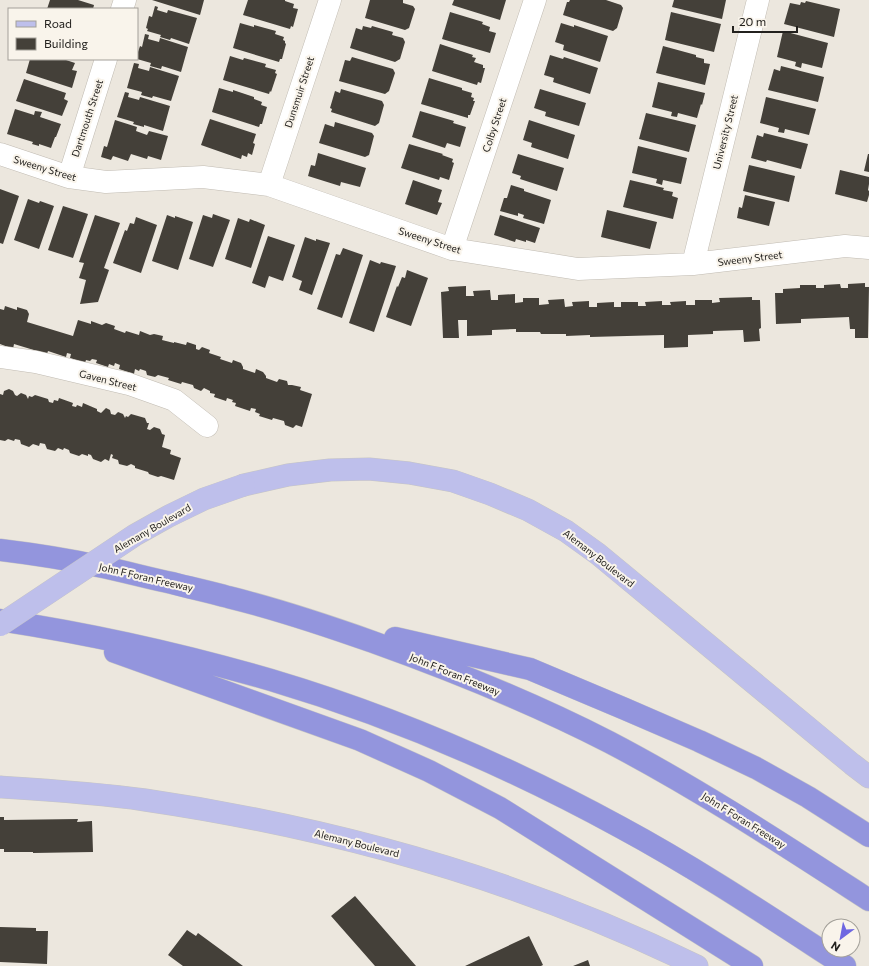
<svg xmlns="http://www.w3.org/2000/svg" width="869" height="966" font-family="Commissioner,sans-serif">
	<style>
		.building { fill: #444039 }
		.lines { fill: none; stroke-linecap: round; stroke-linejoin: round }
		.minor-casing { stroke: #c0bbb2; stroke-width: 23 }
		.major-casing { stroke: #c6c5c4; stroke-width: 23 }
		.highway-casing { stroke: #c6c5c4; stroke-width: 23 }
		.minor { stroke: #fff; stroke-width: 22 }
		.major { stroke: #bebfeb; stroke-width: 22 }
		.highway { stroke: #9395dd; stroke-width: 22 }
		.major-bridge-casing { stroke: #c6c5c4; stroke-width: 23; stroke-linecap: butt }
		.major-bridge { stroke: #bebfeb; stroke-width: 22 }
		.labels { text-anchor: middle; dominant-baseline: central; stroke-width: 4; stroke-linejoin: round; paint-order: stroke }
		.street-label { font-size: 10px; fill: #23211e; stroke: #f9f4eb }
	</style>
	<rect width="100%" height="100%" fill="#ece7de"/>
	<path class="building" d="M50,0h28l16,5 -1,4h-46z
		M152,0h52l-4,15z
		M248,0h37v1l9,3 -1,4 5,1 -5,18 -2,-1 -1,3 -47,-14z
		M370,0h33v3l10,3 2,3 -6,19 -4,2 -40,-12z
		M454,0h52l-6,20 -48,-15z
		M570,0h36l15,5 2,3 -6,20 -4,3 -50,-16 4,-13h2z
		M674,0h52l-4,19 -50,-12z
		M806,1l34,8 -6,28 -50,-13 6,-21 10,2 1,-3 4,1z
		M155,6l3,1 -1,3 10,3 1,-3 29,8 -8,26 -18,-6 -1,2 -10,-3 1,-2 -14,-4 1,-2 -2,-1 3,-12 3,1z
		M450,12l33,10 -1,2 8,3 -1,4 7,2 -6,20 -48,-14z
		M671,12l50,12 -7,28 -49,-12z
		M240,23l14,4v-2l22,6 -1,3 9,3 -1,3 2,1v2l1,1 -4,15h-2l-1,3 -46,-14z
		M561,23l13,4v-2l34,11 -8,26 -37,-12 1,-5 -9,-3z
		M363,26l8,2 1,-2 21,6 -1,3 11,3 2,4 -5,17 -5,3 -45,-14 6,-20 6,2z
		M783,31l45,12 -6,25 -20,-5 -1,5 -6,-2 1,-4 -19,-5z
		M145,34l4,1 -1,4 11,3 1,-4 28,9 -7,25 -19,-6 -1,3 -11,-3 1,-3 -14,-4v-4l3,-9 2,1z
		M440,44l33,11 -1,2 4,1 -2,4 9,3v3h2l-4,15 -3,-1 -1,3 -45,-14z
		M663,46l33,9v2l8,2v4l6,1 -5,21 -49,-12z
		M550,55l13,4 1,-2 34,11 -8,26 -37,-12 1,-4 -10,-3z
		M230,56l13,4 1,-2 22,6 -1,3 11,3 -1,3 2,1 -6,18 -1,-1 -1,3 -46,-14z
		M352,57l41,12 2,4 -6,18 -4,3 -46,-13 6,-21 5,1z
		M30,59h33l12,4 -3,7 5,1 -5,17 -46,-15z
		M134,63l5,1 -1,4 11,3 1,-4 29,9 -8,25 -18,-5 -1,2 -11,-3 1,-3 -15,-4z
		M781,66l43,11 -6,25 -50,-12 6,-21 6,2z
		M429,78l33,10v2l10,3 -1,4 3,1 -1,3h2l-5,14h-2v3l-47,-14z
		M24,79l42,14 -2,6 4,2 -6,15 -46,-15z
		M658,82l47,11 -3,12 -1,-1 -4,14 -19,-5 -1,4 -6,-1 1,-4 -20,-5z
		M219,88l14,4v-2l21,7v2l8,3 -1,3 6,2 -5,17h-2l-1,3 -47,-15z
		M341,89l41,12 2,4 -5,18 -4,3 -44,-14 1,-3 -2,-1 5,-17 5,2z
		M540,89l46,14 -7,23 -34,-10 1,-4 -12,-4z
		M125,92l4,1 -1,4 11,3 1,-3 30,9 -7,25 -19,-6v2l-11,-3 1,-2 -17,-5z
		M766,97l50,12 -7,26 -24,-6 -1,4 -6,-1 1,-4 -19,-5z
		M15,109l19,6 1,-4 7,1 -2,5 21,7 -5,13h-1l-4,11 -12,-4v2l-7,-2 1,-2 -26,-8z
		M420,111l34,10 -1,2 13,4 -6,20 -13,-4 -2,5 -33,-11z
		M646,113l50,12 -7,27 -50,-13z
		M210,119l46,15 -3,9 2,1 -3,11 -4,-2 -1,4 -5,-2 -1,4 -40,-14z
		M115,120l22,7 -1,4 11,4 2,-4 19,5 -7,24 -13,-4 -1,3 -16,-5 -3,7 -15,-5 -2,4 -10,-3 3,-11 3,1z
		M529,120l46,15 -7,24 -37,-12 1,-4 -9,-3z
		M335,122l37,11 2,3 -5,19 -4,2 -46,-14 6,-19 9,3z
		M764,133l44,11 -7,25 -34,-9 -1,2 -15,-4 6,-23 6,2z
		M409,144l34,10 -1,1 11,4 -1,3 2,1 -5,17 -9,-3 -1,3 -38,-12z
		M638,146l49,12 -6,26 -18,-4 -1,5 -6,-2 1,-4 -25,-6z
		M318,153l48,15 -6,19 -19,-5 -1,4 -32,-10 3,-11 4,1z
		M518,154l46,14 -7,23 -37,-12 1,-3 -9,-3z
		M868,154h1v18l-5,-1z
		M749,165l46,11 -6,26 -46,-11z
		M840,170l29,7v7l-1,6 1,1v4l-2,7 -32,-8z
		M413,180l29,10 -4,12 4,1 -5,12 -32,-11z
		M630,180l34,8 -1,2 10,2 -1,4 6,2 -5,21 -50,-12z
		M511,185l13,4v2l27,9 -7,24 -21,-6 1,-3 -6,-2v3l-18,-5 4,-13h3z
		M0,189l19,7 -16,48 -3,-1z
		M745,195l30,7 -6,24 -32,-8 2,-11 3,1z
		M28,199l11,4 1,-2 14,5 -15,43 -25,-9z
		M63,206l25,8 -15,44 -25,-8z
		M607,210l50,12 -7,27 -49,-12z
		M213,214l17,6 -17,47 -24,-8 14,-44 9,3z
		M95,215l25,8 -16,45 5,2 -11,32 -18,2 6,-24 -7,-2 5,-15 -5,-1z
		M167,215l8,3v-2l18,6 -15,48 -26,-9z
		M500,215l40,13 -5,15 -9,-3v2l-10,-3 -1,3 -21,-7z
		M136,217l21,8 -16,48 -28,-10 12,-33 2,1 3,-8 4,1z
		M238,218l11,4 1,-3 15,6 -14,43 -26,-9z
		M268,236l27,9 -12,36 -14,-5 -4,12 -13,-5z
		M305,237l11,4v-2l14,4 -18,52 -13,-5 3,-9 -10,-4z
		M343,248l20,7 -21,63 -25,-9 19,-55 4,1z
		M370,260l10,4 1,-2 15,4 -22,66 -25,-9z
		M407,270l21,8 -17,48 -25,-9 11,-31 1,1 4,-10 3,1z
		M865,283v4h4l-1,51h-13v-9h-5l-1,-12 -48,2v4l-25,1 -1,-31h8v-4l17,-1v-3h16v3h8v-3l16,-1 1,4h7v-4z
		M466,286v10h8l-1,-5 17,-1 1,10h7v-5l17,-1v9l8,-1v-4h16v7l10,-1 -1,-4 16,-1 1,8 8,-1 -1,-4 17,-1v6h8v-4l17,-1v5h7v-5h17v4h8l-1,-4 17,-1v4h9l-1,-3 16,-1v4h9v-5h17v3l8,-1 -1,-4 33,-1v3h8l1,28 -2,1 1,12 -16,1 -1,-12 -30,1v3l-25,1v12l-24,1v-13l-74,2v-2l-24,1v-2h-25l-1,-2h-24v-3l-24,1v5l-25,1v-16h-9l1,18h-16l-2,-46 8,-1 -1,-4z
		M5,306l12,4v-3l10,3 2,4 -2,8 46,14 5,-16 13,4v-3l11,4 4,-2 9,3 -1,3 11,4 1,-2 13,4 1,-4 10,4 4,-1 9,2 -1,4 12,3v-1l12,3 1,-3 9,3v4l3,1 3,-3 8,3 -1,3 12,4 -1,2 12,4 1,-3 8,3 2,4v2l12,4 1,-4 7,3 3,4v2l11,4 2,-3 8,2 1,4h4l9,2 -1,3 12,4 -10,33 -6,-2 -3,3 -8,-3 -1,-4 -11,-3 -1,2 -13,-4 1,-2 -5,-2 1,-3 -5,-1 -1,3 -15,-5 1,-3 -4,-1 1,-2 -6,-2 -1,3 -12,-4 1,-3 -5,-1v-2l-6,-3 -3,3 -7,-3 -1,-3 -11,-3 -1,2 -13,-4 1,-2 -11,-3 -3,2 -8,-2 -1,-4 -6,-2 -1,2 -4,-2 -1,5 -15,-5 1,-4 -5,-2 -1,3 -5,-2 -1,3 -12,-4 1,-3 -5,-1 -2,2 -4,-1 -1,3 -15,-5 1,-4 -4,-1 -1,4 -18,-6 -1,3 -33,-10 -1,5 -13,-5v-35l4,1z
		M9,389l4,2 2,4 2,1 4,-3 5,2 2,4 1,-3 3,1 3,-2 13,4 1,3 4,1 1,-3 4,1 1,-3 14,5 -1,3 4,1 1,-2 5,2 1,-4 14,6v2l4,2 5,-5 4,2 1,4 4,1 3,-3 5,2 2,4 1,-2 2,1 3,-3 14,4 2,5h2l-2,6 3,1 4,-3 6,2 2,5 3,1 -3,12 9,3 -1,4 11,4 -7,22 -13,-4 -3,1 -9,-3 -1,-2 -13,-4v-2l-4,-2 -4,2 -8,-2 -1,-4 -6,-2 1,-3 -2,-1 -2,7 -4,-2 -4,3 -8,-3 -2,-4 -3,-1v2l-6,-2 -3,2 -9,-3 -1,-3 -5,-2 -1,2 -5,-2 -3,3 -8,-2 -2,-5 -5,-1 -1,3 -6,-2 -4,3 -8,-3 -1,-4 -5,-1 -1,2 -6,-2 -3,2 -5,-1v-46l3,1 1,-4z
		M0,817h4v3l74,-1 -1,3 15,-1 1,31 -60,1v-1h-29v-3h-4z
		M355,896l61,70h-41l-44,-50z
		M0,927l36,1v3h12l-1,33 -47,-2z
		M187,930l9,6 2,-3 45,33h-60l-15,-11z
		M529,936l14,29 -2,1h-76z
		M588,960l2,6h-17z"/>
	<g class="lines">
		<g class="minor-casing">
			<path id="minor" d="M122,9l3,-9
				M0,154l69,23 37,5 97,-5 66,8 183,64 126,20 115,-5 152,-18 24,2
				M69,177l37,-118
				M269,185l61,-185
				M452,249l83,-249
				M693,264l65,-264
				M0,357l36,5 93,22 45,16 33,26"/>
		</g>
		<g class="major-casing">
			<path id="major" d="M244,485l44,-10 42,-5 39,-1 40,4 44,8 37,13 38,16 38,21 32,23 254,210 17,13
				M0,787c48,3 97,6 145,13 191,28 379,81 552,166"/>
		</g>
		<g class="highway-casing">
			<path id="highway" d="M0,550c33,4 66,9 98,16 25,5 50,12 74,17 19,5 38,9 56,14 49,12 97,28 145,45 81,29 160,61 236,100 90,47 175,103 260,158
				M0,620c92,14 182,34 271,60 121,36 239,87 349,147 78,42 151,91 225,139
				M395,638l135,31 95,40 74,32 57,27 52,29 61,39
				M115,652l245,88 69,31 71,37 252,158"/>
		</g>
		<use href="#minor" class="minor"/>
		<use href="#major" class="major"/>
		<use href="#highway" class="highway"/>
		<g class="major-bridge-casing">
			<path id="major-bridge" d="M0,625l135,-90 34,-19 35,-17 40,-14"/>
		</g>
		<use href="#major-bridge" class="major-bridge"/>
	</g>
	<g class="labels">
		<g class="street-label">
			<text transform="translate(299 92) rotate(-72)">Dunsmuir Street</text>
			<text transform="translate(87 118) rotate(-72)">Dartmouth Street</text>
			<text transform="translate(494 125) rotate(-72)">Colby Street</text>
			<text transform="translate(725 132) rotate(-76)">University Street</text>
			<text transform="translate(45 168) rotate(17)">Sweeny Street</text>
			<text transform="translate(430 240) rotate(18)">Sweeny Street</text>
			<text transform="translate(750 258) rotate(-7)">Sweeny Street</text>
			<text transform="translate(108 380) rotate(14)">Gaven Street</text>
			<text transform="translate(152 528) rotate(-30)">Alemany Boulevard</text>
			<text transform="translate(599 558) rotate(38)">Alemany Boulevard</text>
			<text transform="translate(146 577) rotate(13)">John F Foran Freeway</text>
			<text transform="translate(455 674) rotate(22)">John F Foran Freeway</text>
			<text transform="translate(744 820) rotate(32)">John F Foran Freeway</text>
			<text transform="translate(357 843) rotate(14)">Alemany Boulevard</text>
		</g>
	</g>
	<rect x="8" y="8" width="130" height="52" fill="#f9f4eb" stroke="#a3a099"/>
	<rect x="16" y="21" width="20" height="6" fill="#bebfeb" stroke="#a3a099"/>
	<text x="44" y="28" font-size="12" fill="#23211e">Road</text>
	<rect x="16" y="38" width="20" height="12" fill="#444039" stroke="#a3a099"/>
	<text x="44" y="48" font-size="12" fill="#23211e">Building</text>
	<g transform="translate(841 938) rotate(212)"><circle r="19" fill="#f9f4eb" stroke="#a3a099"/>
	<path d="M0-3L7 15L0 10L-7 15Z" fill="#6e67e1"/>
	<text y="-6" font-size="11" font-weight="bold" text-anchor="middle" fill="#23211e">N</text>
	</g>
	<path d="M733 26v6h64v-6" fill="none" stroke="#23211e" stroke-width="2"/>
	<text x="739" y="26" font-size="12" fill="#23211e" stroke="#f9f4eb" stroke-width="3" paint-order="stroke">20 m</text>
</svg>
